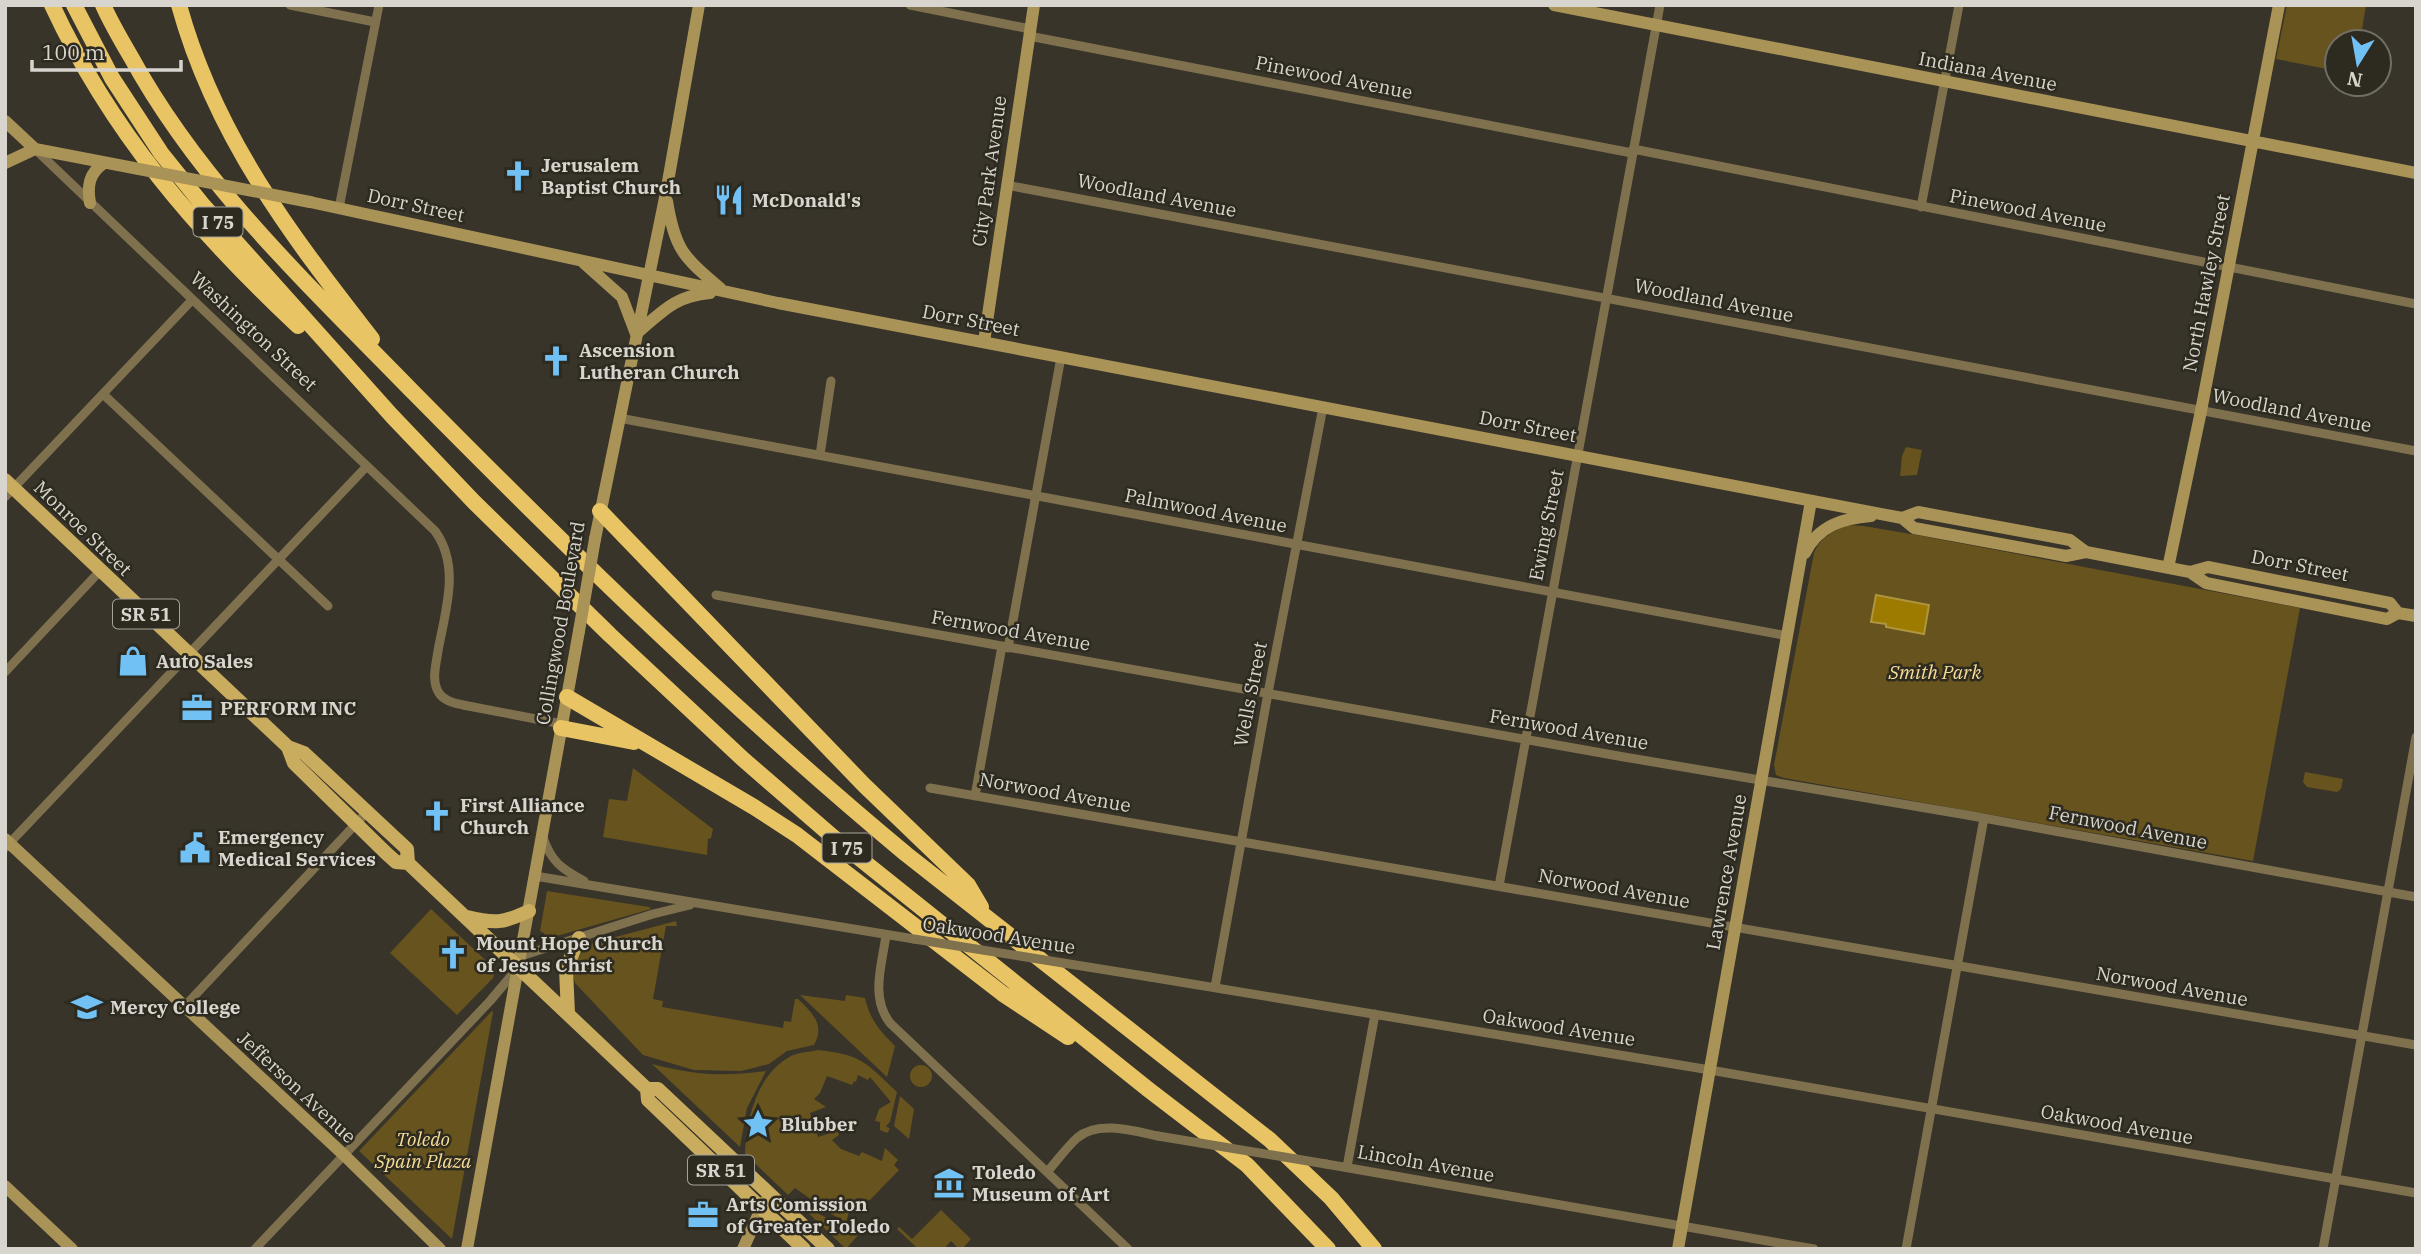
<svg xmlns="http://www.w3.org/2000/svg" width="2421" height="1254" font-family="'IBM Plex Serif',serif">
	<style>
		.green { fill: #67531d }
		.water { fill: #9d7a00; stroke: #af953e; stroke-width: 2 }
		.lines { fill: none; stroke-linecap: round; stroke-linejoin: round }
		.street { stroke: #7f714d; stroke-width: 9 }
		.secondary { stroke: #aa9357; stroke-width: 12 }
		.primary { stroke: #caac5e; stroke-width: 14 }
		.highway { stroke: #e8c464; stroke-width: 16 }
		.street-bridge { stroke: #7f714d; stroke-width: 9 }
		.secondary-bridge { stroke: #aa9357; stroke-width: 12 }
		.labels { text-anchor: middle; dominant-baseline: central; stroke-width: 5; stroke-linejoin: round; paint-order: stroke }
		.shield { fill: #2d2a20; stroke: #a5a29a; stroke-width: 2 }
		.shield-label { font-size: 18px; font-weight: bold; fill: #d8d5cf }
		.street-label { font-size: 19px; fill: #d8d5cf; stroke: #2d2a20 }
		.poi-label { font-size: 19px; font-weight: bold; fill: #d8d5cf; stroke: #2d2a20; text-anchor: start }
		.park-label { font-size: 19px; font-style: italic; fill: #f8dd99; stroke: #2d2a20 }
	</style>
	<rect width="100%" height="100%" fill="#38342a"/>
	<path class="green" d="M2287,5h79l-6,37h-23v29l-61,-12z
		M1906,447l16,3 -5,25 -17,1 2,-20z
		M1848,525l16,1 58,10 378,72 -47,253 -469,-83 -8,-3 -2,-10 40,-212c7,-16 18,-21 34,-28z
		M633,768l80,61 -2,9 -3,1 -1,16 -104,-18 6,-38 18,2z
		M2305,772l38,7 -2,10 -4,3 -30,-5 -4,-5z
		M547,891l102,16 2,2 -105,30 -2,-6 -4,-2z
		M431,909l65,61 -3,8 -36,37 -67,-62z
		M676,921l1,5h-11l-13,73 10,2 -1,6 121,21 1,-7 7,1 4,-23h3c13,13 28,25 16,46l-27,6 -18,13 -28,7 -47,-1 -51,-15 -68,-72 -3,-10 3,-10 10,-16 8,-4z
		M800,995l45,6 1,-6 19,3c5,22 15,33 30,48l-8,31z
		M492,1011l1,1 -41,227 -93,-88z
		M818,1050c45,5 48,13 79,42l-7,30 -4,4 4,3 -3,4 -7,-3v-8l-5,-1 4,-12 12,-7 -21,-25 -2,3 -10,-5 -2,7 -2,-1 -2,4 -25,-9 -7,17 -6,6 12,8 -16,6 8,24 19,-6 2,4 -7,5 9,9 18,7 3,-4 20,9 3,-13 13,12 -4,5 5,5 -29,30 -13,-2 -5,5 -6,19 -33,-18 -1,-4 -17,-12 -7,7 -43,-41c1,-35 12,-80 46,-98 8,-4 19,-4 27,-6z
		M652,1064c43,11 71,13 114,7l-19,37 -7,39z
		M910 1076a11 11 0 1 1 22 0a11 11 0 1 1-22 0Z
		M900,1096l14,13 -5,30 -15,-13z
		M799,1204l60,30 -13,15z
		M941,1210l30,29 -8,9 -4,1 -8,-8 -7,8h-30l2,-2 -19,-18 2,-2 13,12z"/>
	<path class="water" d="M1876,595l53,10 -5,29 -38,-7v-3l-15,-2z"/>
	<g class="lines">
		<path class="street" d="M290,5l85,17
			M910,5l120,24
			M1029,36l603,117
			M1633,149l783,155
			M36,150l399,381c26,36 10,80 3,120 -2,14 -7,30 1,42 5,8 16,10 24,12l99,19
			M1006,185l1410,266
			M1921,207l38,-202
			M339,208l40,-203
			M103,394l225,212
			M619,418l1169,218
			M820,455l11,-74
			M5,497l187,-197
			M716,595l908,162 343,58 449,82
			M1008,648l53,-291
			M5,672l95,-101
			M930,788l1486,257
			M975,796l27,-150
			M543,837c8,25 19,32 41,44
			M5,848l362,-382
			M535,876l379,63
			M1499,886l161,-881
			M886,935c-4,30 -16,62 4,88l238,226
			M521,956l132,-42 37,-9
			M1150,977l560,93 706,123
			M1215,987l53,-294 55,-286
			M183,1008l184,-196
			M1326,1164l488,85
			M1347,1167l28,-153
			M1047,1172c10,-11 19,-24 30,-34 21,-18 57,-7 81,-2
			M255,1249l235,-248 27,-32
			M1906,1249l78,-431
			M2323,1249l93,-512"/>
		<path class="secondary" d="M1554,5l862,168
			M5,121l30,28
			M35,149l104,20
			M5,163l30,-14
			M667,201c8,50 17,56 54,88
			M310,202l468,101 1124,215 12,10 152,28 20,-4 104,20 16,11 181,36 11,-6
			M90,203c-3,-17 -1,-30 14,-40
			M584,263l38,34 14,37c26,-22 38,-38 74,-41
			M984,342l50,-337
			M1902,518l16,-6 152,28 16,12
			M595,539l71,-346 33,-188
			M1805,553c13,-27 38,-35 66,-37
			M2168,568l33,-157 78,-406
			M2190,572l18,-5 182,36 8,10 18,3
			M5,839l339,316 96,94
			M5,1186l67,63
			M467,1249l112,-618
			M743,1249l21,-47
			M1678,1249l133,-748"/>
		<path class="primary" d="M5,480l283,267 16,6 103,96 1,14
			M288,747l6,16 92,90 10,9 12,1 239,226h11l170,160
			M467,917c28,7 36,6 62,-6
			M568,1014l-2,-45 13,-31
			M647,1089l1,11 156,149"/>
		<path class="highway" d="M52,5c59,127 145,226 246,321
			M74,5l38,73 49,75 41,51 190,212 82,86 136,133 134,125 89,77 316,253 98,75 81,84
			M103,5c8,18 18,35 28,52 71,130 182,232 284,337 158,160 318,316 491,460l364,286 61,58 43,51
			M179,5c36,131 112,230 193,334
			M600,511l264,274 104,100 13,22
			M567,697l187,110 43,28 206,159 65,43
			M561,728l73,14"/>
		<path class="street-bridge" d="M914,939l236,38
			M1158,1136l168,28"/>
		<path class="secondary-bridge" d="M139,169l171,33
			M579,631l16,-92"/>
	</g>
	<defs>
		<g id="church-bare" transform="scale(2.415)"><path d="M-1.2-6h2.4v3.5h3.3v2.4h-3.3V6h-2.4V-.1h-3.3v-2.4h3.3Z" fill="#71c1f5" stroke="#2d2a20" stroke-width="2.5" paint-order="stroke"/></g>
		<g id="restaurant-bare" transform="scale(2.415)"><path d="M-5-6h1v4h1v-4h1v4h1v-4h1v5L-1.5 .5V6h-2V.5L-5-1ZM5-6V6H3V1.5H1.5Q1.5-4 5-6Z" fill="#71c1f5" stroke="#2d2a20" stroke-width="2.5" paint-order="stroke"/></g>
		<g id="shop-bare" transform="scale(2.415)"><path d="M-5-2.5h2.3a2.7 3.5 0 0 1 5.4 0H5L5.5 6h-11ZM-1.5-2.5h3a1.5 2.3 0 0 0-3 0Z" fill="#71c1f5" stroke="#2d2a20" stroke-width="2.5" paint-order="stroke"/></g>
		<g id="office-bare" transform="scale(2.415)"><path d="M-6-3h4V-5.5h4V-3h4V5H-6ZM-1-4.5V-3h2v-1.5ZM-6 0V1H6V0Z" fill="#71c1f5" stroke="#2d2a20" stroke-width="2.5" paint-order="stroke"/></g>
		<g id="civic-bare" transform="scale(2.415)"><path d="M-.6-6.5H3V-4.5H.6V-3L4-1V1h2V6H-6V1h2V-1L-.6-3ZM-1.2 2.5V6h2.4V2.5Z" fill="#71c1f5" stroke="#2d2a20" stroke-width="2.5" paint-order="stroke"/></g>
		<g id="university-bare" transform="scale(2.415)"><path d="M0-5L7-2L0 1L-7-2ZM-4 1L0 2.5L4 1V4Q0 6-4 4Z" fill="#71c1f5" stroke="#2d2a20" stroke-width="2.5" paint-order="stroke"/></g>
		<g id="sight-bare" transform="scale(2.415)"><path d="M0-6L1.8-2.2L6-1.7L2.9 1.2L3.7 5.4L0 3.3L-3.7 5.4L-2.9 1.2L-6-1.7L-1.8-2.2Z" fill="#71c1f5" stroke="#2d2a20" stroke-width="2.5" paint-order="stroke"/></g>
		<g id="museum-bare" transform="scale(2.415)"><path d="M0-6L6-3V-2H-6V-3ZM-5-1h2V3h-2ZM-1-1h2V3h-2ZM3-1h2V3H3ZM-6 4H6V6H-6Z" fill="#71c1f5" stroke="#2d2a20" stroke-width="2.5" paint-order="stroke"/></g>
	</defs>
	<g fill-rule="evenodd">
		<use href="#church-bare" x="518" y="176"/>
		<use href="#restaurant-bare" x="729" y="200"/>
		<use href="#church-bare" x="556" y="361"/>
		<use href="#shop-bare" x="133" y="661"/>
		<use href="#office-bare" x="197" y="708"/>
		<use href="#church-bare" x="437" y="816"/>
		<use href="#civic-bare" x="195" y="848"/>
		<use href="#church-bare" x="453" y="954"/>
		<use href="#university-bare" x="87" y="1007"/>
		<use href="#sight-bare" x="758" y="1124"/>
		<use href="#museum-bare" x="949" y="1183"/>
		<use href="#office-bare" x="703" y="1215"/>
	</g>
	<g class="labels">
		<g class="shield">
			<rect x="193.5" y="207.5" width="49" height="29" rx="5"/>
			<rect x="113" y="599.5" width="66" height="29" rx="5"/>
			<rect x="822.5" y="833.5" width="49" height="29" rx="5"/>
			<rect x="688" y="1155.5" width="66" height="29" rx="5"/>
		</g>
		<g class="shield-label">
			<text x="218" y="222">I 75</text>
			<text x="146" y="614">SR 51</text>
			<text x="847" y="848">I 75</text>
			<text x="721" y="1170">SR 51</text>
		</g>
		<g class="street-label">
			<text transform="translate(1988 71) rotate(11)">Indiana Avenue</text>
			<text transform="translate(1334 77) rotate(11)">Pinewood Avenue</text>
			<text transform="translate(989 171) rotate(-82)">City Park Avenue</text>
			<text transform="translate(1157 195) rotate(11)">Woodland Avenue</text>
			<text transform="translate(416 205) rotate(12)">Dorr Street</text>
			<text transform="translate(2028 210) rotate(11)">Pinewood Avenue</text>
			<text transform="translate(2206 283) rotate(-79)">North Hawley Street</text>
			<text transform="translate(1714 300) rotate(11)">Woodland Avenue</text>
			<text transform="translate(971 320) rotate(11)">Dorr Street</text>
			<text transform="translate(254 331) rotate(43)">Washington Street</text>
			<text transform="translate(2292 410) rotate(11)">Woodland Avenue</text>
			<text transform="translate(1528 426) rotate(11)">Dorr Street</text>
			<text transform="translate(1206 510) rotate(11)">Palmwood Avenue</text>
			<text transform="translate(1546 525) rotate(-79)">Ewing Street</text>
			<text transform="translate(83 528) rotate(44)">Monroe Street</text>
			<text transform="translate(2300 565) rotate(11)">Dorr Street</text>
			<text transform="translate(560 623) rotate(-80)">Collingwood Boulevard</text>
			<text transform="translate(1011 630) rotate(10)">Fernwood Avenue</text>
			<text transform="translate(1250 694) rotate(-79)">Wells Street</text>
			<text transform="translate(1569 729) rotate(10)">Fernwood Avenue</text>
			<text transform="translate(1055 792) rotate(10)">Norwood Avenue</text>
			<text transform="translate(2128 827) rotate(11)">Fernwood Avenue</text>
			<text transform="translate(1726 872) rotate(-80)">Lawrence Avenue</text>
			<text transform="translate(1614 888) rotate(10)">Norwood Avenue</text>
			<text transform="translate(999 935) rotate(9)">Oakwood Avenue</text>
			<text transform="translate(2172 986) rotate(10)">Norwood Avenue</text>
			<text transform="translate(1559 1027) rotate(9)">Oakwood Avenue</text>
			<text transform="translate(297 1087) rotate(43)">Jefferson Avenue</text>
			<text transform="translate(2117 1124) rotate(10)">Oakwood Avenue</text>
			<text transform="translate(1426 1163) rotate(10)">Lincoln Avenue</text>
		</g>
		<g class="poi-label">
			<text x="541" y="165">Jerusalem<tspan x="541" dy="22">Baptist Church</tspan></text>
			<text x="752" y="200">McDonald's</text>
			<text x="579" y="350">Ascension<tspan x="579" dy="22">Lutheran Church</tspan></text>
			<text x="156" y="661">Auto Sales</text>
			<text x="220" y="708">PERFORM INC</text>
			<text x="460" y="805">First Alliance<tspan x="460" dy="22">Church</tspan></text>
			<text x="218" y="837">Emergency<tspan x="218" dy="22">Medical Services</tspan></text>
			<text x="476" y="943">Mount Hope Church<tspan x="476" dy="22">of Jesus Christ</tspan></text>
			<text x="110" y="1007">Mercy College</text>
			<text x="781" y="1124">Blubber</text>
			<text x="972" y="1172">Toledo<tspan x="972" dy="22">Museum of Art</tspan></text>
			<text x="726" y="1204">Arts Comission<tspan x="726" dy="22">of Greater Toledo</tspan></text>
		</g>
		<g class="park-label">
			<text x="1935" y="672">Smith Park</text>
			<text x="423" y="1139">Toledo<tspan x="423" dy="22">Spain Plaza</tspan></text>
		</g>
	</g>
	<rect width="2421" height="1254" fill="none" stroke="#d8d5cf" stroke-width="14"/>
	<g transform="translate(2358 63) rotate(191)"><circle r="33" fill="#2d2a20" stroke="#716e66" stroke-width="2"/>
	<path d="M0-5L12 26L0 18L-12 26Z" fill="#71c1f5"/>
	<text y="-10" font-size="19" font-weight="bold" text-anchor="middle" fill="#d8d5cf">N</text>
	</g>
	<path d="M32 60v10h149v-10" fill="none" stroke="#d8d5cf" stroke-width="3.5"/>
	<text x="42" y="60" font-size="21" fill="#d8d5cf" stroke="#2d2a20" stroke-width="5" paint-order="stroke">100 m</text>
</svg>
